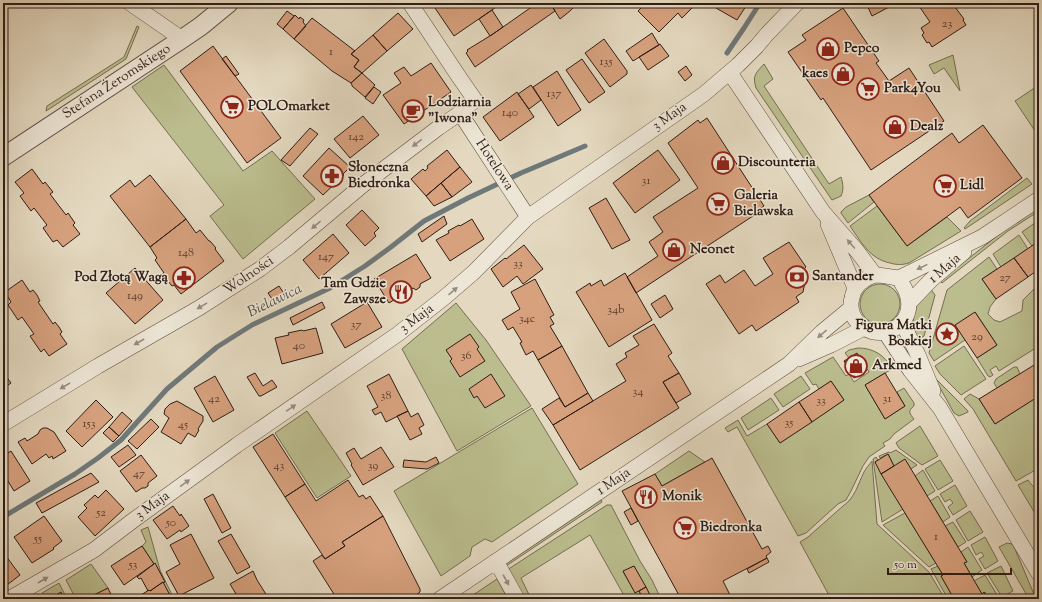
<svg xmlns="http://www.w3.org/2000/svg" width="1042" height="602" font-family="'Sorts Mill Goudy',serif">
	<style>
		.green { fill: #bbbd8e; stroke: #756d52 }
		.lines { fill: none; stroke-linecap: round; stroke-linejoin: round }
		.stream { stroke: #6f797a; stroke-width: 5 }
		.building { fill: #d7a17e; stroke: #2f1d16 }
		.minor-casing { stroke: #5c4c40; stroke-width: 16 }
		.tertiary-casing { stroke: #5c4c40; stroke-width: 20 }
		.minor { stroke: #ede6d6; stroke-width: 15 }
		.tertiary { stroke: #ede6d6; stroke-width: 18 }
		.oneway { fill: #988c80 }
		.labels { text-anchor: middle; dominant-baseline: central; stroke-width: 3; stroke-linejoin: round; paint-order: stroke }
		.number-label { font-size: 12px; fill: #593e30 }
		.poi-label { font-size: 14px; font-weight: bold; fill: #2f1d16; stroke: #ede6d6; text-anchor: start }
		.street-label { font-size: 14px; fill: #2f1d16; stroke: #ede6d6 }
		.water-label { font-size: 15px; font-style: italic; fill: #4f4b48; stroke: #ede6d6 }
	</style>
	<rect width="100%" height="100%" fill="#e4d9c0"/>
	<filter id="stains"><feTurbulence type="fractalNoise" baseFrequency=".005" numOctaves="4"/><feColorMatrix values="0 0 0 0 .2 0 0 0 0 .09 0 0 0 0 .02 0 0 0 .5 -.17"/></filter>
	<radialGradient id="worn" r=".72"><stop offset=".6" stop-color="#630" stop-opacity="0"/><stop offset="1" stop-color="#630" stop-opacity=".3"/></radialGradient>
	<path class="green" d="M137,26l2,1 -13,32 -80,52 1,-5 77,-49z
		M953,55l7,36 -16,-23 -10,6 -5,-9z
		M764,64l9,15 -9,7 65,98 12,-7c2,7 3,12 0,19l-9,4 -76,-112c-4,-13 0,-15 8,-24z
		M164,65l79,106 29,-20 43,48 -72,60 -33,-43 14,-11 -92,-118z
		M1039,85v52l-24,-36z
		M1027,178l5,6 -67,45 -1,-1 6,-7z
		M869,195l5,7 -26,21 -7,-10v-1l5,-5z
		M877,206l30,40 40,-29 14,14 -52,32c-7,2 -12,2 -19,0 -20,-4 -29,-21 -40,-37z
		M1039,206v5l-31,20 -66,52 -2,-2 71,-56z
		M1039,220v21l-7,5 -10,-14z
		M1019,235l9,14 -27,18 -8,-13z
		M989,257l8,12 -15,10 14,20 -6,8 -2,7 6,6 6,2 22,-11 1,-11 16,-16v62l-40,25 -3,-5 -6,4 3,5 -3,2 -2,-1 -11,-18 20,-13 -22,-33 -10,28 -31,21 -5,-8 18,-63z
		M860 304a20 20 0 1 1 40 0a20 20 0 1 1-40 0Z
		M930,288l5,7 -11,41 -8,5c-5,-13 -3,-29 3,-41 3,-5 8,-9 11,-12z
		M456,303l30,37 45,66 -74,45 -55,-102z
		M964,346l22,33 -25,16 -21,-21 -5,-8z
		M858,348c15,0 27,7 34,21l-27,16 20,34 20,-13 -8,-14 7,-4 10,15v3c-7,5 -4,8 0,13l-20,15 -4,5 -7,4 2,3 -16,11 -6,9 -12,25 -5,9 -8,4 -32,29 -8,3 -61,-109 -9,5 -3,-4 13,-8 9,16 20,-12 13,19 64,-43 -13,-19 -12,8 -3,-5 -3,1 -8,-12 28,-16 13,19 3,-2 5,8 15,-10 -12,-18 -8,4 -4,-5 4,-3z
		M1014,367h3l3,7 -23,14 -3,-5 2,-4z
		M801,376l9,13 -27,18 -9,-13z
		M934,377l34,34v1l-9,4 -5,-3z
		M970,394l9,5 16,25 44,-28v72l-23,13 -43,-72 -9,-10z
		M771,398l8,12 -31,20 -7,-12z
		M532,408l46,76 -86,58 -7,-3 -13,8 -2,9 -29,20 -47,-85z
		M307,411l44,65 -34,22 -42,-65z
		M920,426l18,30 -16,9 -23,-17 -3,-5 1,-1z
		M896,450l21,15 -6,4 -17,-3 -6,-12 -8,4 -1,-2 10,-4 1,1z
		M689,451l16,11 -43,24 -7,-12z
		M876,457l2,3 -3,2 28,47 -21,13 -9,-63z
		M940,460l13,21 -15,9 -13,-21z
		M872,461l5,63 52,48 16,27h-114l-31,-57 8,-5 35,-31c12,-8 15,-22 21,-34 2,-4 5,-7 8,-11z
		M923,470l12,21 -8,5 -12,-20z
		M1028,480c3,5 8,8 10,13 3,6 1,20 1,27l-21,-35z
		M955,485l12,21 -14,9 -5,-8 5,-4 -3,-4 -5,3 -5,-8z
		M938,496l12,21 -7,5 -13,-21z
		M601,500l1,2 -96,64v-2z
		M607,505h4l29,56 12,19 9,19h-9l-18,-33 -11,6 12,20 4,-1 4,8h-17l-36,-64 -69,43 10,21h-8l-16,-29z
		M970,511l13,21 -15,9 -12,-21z
		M905,513l31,50 -7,4 -46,-42z
		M953,522l13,20 -8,5 -13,-21z
		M148,527l12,43 14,29h-2l-9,-16 2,-1 -10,-18h-1l-12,-18 4,-4 -5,-12z
		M985,537l13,24 -13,8 -6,-10 5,-3 -3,-4 -5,3 -5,-10z
		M1007,543l5,1 3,5 21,50h-7l-30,-52z
		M968,547l14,23 -10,7 -8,-14 3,-1 -6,-10z
		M91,564l17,24 -18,9 1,2h-15l-10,-19z
		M938,566l5,9 -2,1 13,23h-6l-17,-30z
		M1001,566l12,25 -11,6 -15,-24z
		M985,575l14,23 -1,1h-10l-3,-7 -3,2 -8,-13z
		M497,579l11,20h-41z
		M59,583l8,16h-3l-3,-6 -12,6h-4l-3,-6z"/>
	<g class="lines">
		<path class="stream" d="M727,53l17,-25 16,-25
			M3,517l72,-43 23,-16 23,-18 46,-51 50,-42 35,-22 78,-37 35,-22 26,-19 33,-26 44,-23 53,-25 64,-27"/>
	</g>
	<path class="building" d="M442,3h60l-48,33 -19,-28z
		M531,3h19l5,8 -80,56 -7,-11 -2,-3 2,-2 -1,-1 26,-16 40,-28z
		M550,3h28l-8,8 -10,8z
		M646,3h51l-15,15 -4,-5 -19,19 -21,-21z
		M719,3h29l-11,17 -21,-12z
		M866,3h24l1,3 -19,10z
		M917,3h35l12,16 -1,1 3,5 -34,22 -3,-5 -2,1 -5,-8 2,-2 -3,-5 9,-6z
		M843,8l36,53 -3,2 13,18 20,-13 35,53 -73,49 -48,-72 -2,2 -33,-48 18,-12 -4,-5z
		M492,10l11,17 -13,9 -11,-17z
		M287,11l7,5 -11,13 -6,-5z
		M398,13l15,16 -26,22 -14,-16z
		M295,15l4,4 1,-2 4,3 -1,2 3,4 -12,13 -11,-10z
		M312,18l43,33 -4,3 8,6 -5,7 8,6 -11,10 -19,-12 -38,-32z
		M652,33l7,12 -26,16 -7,-10z
		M373,35l14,16 -25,22 -8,-6 5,-7 -8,-6z
		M604,39l23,32v3l-17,13 -25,-34z
		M660,44l9,12 -21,14 -9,-13z
		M213,46l68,92 -34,25 -67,-92z
		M226,56l13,18 -4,2 -13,-17z
		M582,59l23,33 -16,11 -23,-33z
		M431,63l20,29 -47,32 -21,-29 18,-12 -7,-10 10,-6 7,9z
		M686,66l6,9 -7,6 -7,-9z
		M557,71l24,39 -23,16 -25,-39z
		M362,73l13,12 -10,12 -13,-11v-1l-1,-2z
		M531,85l10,15 -12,9 -11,-15z
		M374,87l7,5 -8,12 -8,-6z
		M517,92l17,25 -34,24 -17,-24z
		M363,116l16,19 -29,23 -16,-19z
		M707,118l57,88 -10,6 2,2 -120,79 -9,-16 31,-21 -9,-14 14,-10 -10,-15 45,-29 -30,-45 30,-23 2,3z
		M983,125l39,53 -54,40 -8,-11 -53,39 -38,-51 83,-62 7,10z
		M310,128l8,6 -28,32 -9,-6z
		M329,148l21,19 -7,7 1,1 -21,20 -20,-19z
		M447,150l13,17 -34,29 -15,-17 12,-10 2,2 3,-3 -1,-2z
		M658,150l22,30 -45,33 -22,-30z
		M460,167l12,15 -20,15 -11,-14z
		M32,169l11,15 2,-2 8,10 -3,2 16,21 2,-2 7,10 -2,2 7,9 -17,13 -6,-7 -4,2 -10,-14 4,-3 -13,-17 -3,3 -11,-15 4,-3 -9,-11z
		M150,175l36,44 -36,28 -40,-51 20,-16 5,7z
		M441,183l11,14 -18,9 -8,-10z
		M606,198l24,42 -18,9 -23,-41z
		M362,210l17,18 -5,5 2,3 -11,10 -19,-21z
		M444,216l3,8 -25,18 -4,-8z
		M186,219l10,14 4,-3 9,11h1l6,7 -1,1 9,12 -43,33 -7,-9 -2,1 -10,-12 2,-1 -9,-13 2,-2 -7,-11z
		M472,219l12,20 -34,22 -14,-21 13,-7 -1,-2 11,-6 1,1z
		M333,234l16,19 -30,26 -16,-19z
		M1039,241v28l-11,8 -14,-19z
		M789,242l17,25 -4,4 4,6 -3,15 -7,5 3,5 -43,29 -4,-6 -13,9 -33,-50 14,-9 5,8 19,-13 11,16 18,-12 -10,-16z
		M524,245l19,24 -20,15 -6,-8 -14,11 -12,-18 14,-11 1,1z
		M416,254l15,24 -11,6v3l-4,3 -3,-2 -24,15 -15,-24z
		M1014,258l14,19 -32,22 -14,-20z
		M135,268l28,32 -28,24 -29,-31z
		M625,273l27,47 -43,27 -33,-55 14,-9 1,3 10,-6 3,6z
		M535,279l19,36 -4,2 4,7 -4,2 12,20 -24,14 -5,-9 -7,4 -6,-12 2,-1 -9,-15 -5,3 -6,-10 18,-11 -9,-17z
		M22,280l8,12 3,-2 4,5 3,6 -2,1 15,22 2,-2 4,5 3,5 -2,2 7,10 -18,12 -5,-7 -3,3 -11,-16 4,-2 -12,-17 -4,3 -10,-15 3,-3 -6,-10z
		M279,286l8,12 -11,7 -8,-12z
		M665,295l8,14 -13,9 -9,-14z
		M322,302l3,6 -32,17 -3,-7z
		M367,302l15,25 -37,21 -14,-24z
		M975,312l22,33 -20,13 -22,-33z
		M654,324l18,29 -4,3 11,17 -16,9 16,26 -99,62 -27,-45 73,-44 -10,-17 11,-7 -2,-4 14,-8 -6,-9z
		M316,328l7,25 -41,11 -7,-26 14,-3 -1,-2 14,-3 1,1z
		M470,334l9,13 -2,2 8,12 -25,16 -10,-16 2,-2 -6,-9z
		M562,346l26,47 -23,14 -27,-47z
		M857,353l10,17 -13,8 -10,-17z
		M1039,362v34l-44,28 -16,-25z
		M3,372l8,11 -8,6z
		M255,373l8,13 9,-6 5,7 -16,9h-2l-12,-19z
		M679,373l12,21 -15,9 -13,-21z
		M885,373l20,33 -20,13 -20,-34z
		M389,374l19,37 -22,11 -5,-10 -6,3 -3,-5 6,-3 -11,-21z
		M491,374l14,22 -20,12 -8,-12 -3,2 -5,-9z
		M215,376l19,34 -21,12 -19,-34z
		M831,381l13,19 -32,22 -13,-20z
		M588,393l5,8 -40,24 -11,-16 17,-11 6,9z
		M96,400l17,17 -31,30 -16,-16z
		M177,401l26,15v5l-5,8 1,1 -4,7 -7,-4 -7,11 -20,-12 8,-14 -5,-4 1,-5 5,-5z
		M799,402l13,20 -32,21 -13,-19z
		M408,411l3,6 7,-4 6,12 -5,3 3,6 -12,6 -13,-24z
		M122,412l10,9 -13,15 -10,-9z
		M151,419l8,8 -22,22 -9,-8z
		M109,427l10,9 -6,6 -10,-9z
		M43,428h4l7,4 12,19 -13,8 -1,-3 -3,2 -3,-4 -14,10 -14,-22 7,-4 2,3 11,-7 2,-4z
		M273,434l32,50 -20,13 -32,-50z
		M128,445l8,10 -17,12 -8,-10z
		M381,447l13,20 -31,18 -12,-20 1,-1 -6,-11 8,-5 7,11z
		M11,451l19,30 -16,10 -11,-18v-17z
		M888,454l6,12 -13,8 -6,-12z
		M141,455l16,21 -9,7v3l-3,2h-3l-6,4 -16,-21z
		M436,457l3,6 -12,6 -24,-2 1,-7 22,2z
		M712,458l50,91 6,-3 3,6 -5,4 1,2 -44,23 9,18h-51l-59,-108 33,-17 7,12z
		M905,459l62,103 -3,1 18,31 2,-2 4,7h-34l-13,-23 2,-1 -62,-101z
		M91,473l8,9 -57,31 -6,-10z
		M348,480l11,17 4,-2 3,4 4,-3 13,20 -41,26 3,4 -20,13 -40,-62 20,-13 11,17z
		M106,490l18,19 -29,27 -17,-19 9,-9 -3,-3 11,-10 3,3z
		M213,494l18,34 -9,5 -18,-34z
		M173,506l7,10 1,-2 8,12 -8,6 -1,-2 -13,9 -14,-19z
		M631,508l7,13 -7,4 -7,-13z
		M44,516l18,25 -9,7 1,1 -22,14 -18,-26z
		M383,516l37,73v3l-9,7h-74l-24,-38 9,-6 3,4 20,-13 -3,-4z
		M191,534l23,44 -35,18 -13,-24 14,-8 -10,-19z
		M231,534l19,33 -13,7 -19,-33z
		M142,546l12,18 -30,21 -13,-19z
		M3,552l17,23 -17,13z
		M767,558l2,4 -20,11 -2,-4z
		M155,563l10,19 -2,1v-1l-13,9 -1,-1 -1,1 -7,-13 -2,1 -2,-2z
		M634,566l12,21 -11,6 -12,-22z
		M253,571l4,9 12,19h-30l-9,-15z
		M163,582l9,17h-28l-3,-4 8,-5 1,1z
		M646,587l6,12h-9l-4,-8z
		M108,588l5,11h-22l-1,-2z
		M61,592l3,7h-15z"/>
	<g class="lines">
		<g class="minor-casing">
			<path id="minor" d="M130,3l52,36
				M730,73l93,139 34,39 18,24
				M460,113l68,104
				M828,224l27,64
				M875,275c8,0 15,2 24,3 3,7 8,12 9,20 7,31 -35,48 -53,21 -4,-6 -5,-14 -3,-21 2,-12 11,-19 23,-23z
				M899,278l83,-41 57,-38
				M909,303l22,-23 33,-28
				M902,322l16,33 15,36
				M885,332l25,38 30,38 99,166
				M799,359l32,-14 33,-17
				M3,424l95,-58 101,-58 61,-39 29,-22 75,-63 74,-56 22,-15 15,-13 -16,-23 -49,-74
				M496,561l21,38
				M9,599l85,-49 41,-31 102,-74 161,-111 47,-37 29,-25 54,-55 176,-123 34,-29 19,-19 10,-12 30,-31
				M440,599l349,-235 33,-32 29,-24"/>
		</g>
		<g class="tertiary-casing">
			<path id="tertiary" d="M3,157l179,-118 19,-13 28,-23"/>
		</g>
		<use href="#minor" class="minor"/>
		<use href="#tertiary" class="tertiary"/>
	</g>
	<defs><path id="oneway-solid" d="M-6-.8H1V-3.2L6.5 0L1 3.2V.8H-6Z"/></defs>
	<g class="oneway">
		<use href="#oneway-solid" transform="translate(417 143) rotate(143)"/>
		<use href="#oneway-solid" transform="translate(316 225) rotate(140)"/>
		<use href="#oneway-solid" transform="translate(851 244) rotate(-131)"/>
		<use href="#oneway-solid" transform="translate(922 267) rotate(154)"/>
		<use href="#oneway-solid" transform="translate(453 291) rotate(-41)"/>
		<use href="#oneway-solid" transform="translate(202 306) rotate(149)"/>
		<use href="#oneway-solid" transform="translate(822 334) rotate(140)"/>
		<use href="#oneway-solid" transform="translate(139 342) rotate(150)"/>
		<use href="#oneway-solid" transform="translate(65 386) rotate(149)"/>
		<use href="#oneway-solid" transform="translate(291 408) rotate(-35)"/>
		<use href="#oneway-solid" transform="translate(185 483) rotate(-36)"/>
		<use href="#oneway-solid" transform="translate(43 580) rotate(-30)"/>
		<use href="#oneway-solid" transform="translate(506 580) rotate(61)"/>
	</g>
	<defs>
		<g id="shop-ring" transform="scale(1.15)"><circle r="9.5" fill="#ede6d6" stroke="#8f2418" stroke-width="1.5"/><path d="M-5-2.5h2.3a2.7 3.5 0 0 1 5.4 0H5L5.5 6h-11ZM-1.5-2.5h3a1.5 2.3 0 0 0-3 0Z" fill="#8f2418"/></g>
		<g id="supermarket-ring" transform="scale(1.15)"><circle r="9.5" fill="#ede6d6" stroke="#8f2418" stroke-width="1.5"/><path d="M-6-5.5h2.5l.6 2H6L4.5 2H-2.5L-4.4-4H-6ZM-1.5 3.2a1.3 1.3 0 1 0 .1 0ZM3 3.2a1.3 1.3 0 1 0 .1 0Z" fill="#8f2418"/></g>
		<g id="cafe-ring" transform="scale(1.15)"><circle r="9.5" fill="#ede6d6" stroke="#8f2418" stroke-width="1.5"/><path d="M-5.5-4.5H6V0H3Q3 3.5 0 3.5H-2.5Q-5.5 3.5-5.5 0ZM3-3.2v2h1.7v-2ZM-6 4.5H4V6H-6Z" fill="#8f2418"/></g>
		<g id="pharmacy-ring" transform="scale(1.15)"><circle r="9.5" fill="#ede6d6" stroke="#8f2418" stroke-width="1.5"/><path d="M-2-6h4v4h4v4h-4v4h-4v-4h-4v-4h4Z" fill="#8f2418"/></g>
		<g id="bank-ring" transform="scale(1.15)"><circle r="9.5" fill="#ede6d6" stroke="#8f2418" stroke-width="1.5"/><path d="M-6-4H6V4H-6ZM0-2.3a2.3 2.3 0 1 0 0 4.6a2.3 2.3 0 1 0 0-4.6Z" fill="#8f2418"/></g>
		<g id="restaurant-ring" transform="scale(1.15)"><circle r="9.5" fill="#ede6d6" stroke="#8f2418" stroke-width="1.5"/><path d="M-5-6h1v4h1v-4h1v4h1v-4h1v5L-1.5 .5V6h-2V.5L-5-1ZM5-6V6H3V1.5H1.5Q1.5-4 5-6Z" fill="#8f2418"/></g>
		<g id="sight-ring" transform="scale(1.15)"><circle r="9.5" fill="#ede6d6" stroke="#8f2418" stroke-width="1.5"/><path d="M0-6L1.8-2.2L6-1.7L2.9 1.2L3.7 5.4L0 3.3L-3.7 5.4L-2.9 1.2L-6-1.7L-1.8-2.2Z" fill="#8f2418"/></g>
	</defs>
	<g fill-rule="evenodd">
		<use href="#shop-ring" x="828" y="49"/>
		<use href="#shop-ring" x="843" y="74"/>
		<use href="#supermarket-ring" x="868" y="89"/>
		<use href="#supermarket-ring" x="232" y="107"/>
		<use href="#cafe-ring" x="413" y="111"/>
		<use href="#shop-ring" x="895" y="127"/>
		<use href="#shop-ring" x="723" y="163"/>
		<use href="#pharmacy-ring" x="332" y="176"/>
		<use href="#supermarket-ring" x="945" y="186"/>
		<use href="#supermarket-ring" x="718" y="204"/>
		<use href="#shop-ring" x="674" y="250"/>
		<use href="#bank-ring" x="797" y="277"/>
		<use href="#pharmacy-ring" x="184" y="278"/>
		<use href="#restaurant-ring" x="401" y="292"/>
		<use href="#sight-ring" x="947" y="334"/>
		<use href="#shop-ring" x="856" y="366"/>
		<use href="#restaurant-ring" x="646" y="497"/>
		<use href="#supermarket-ring" x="685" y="528"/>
	</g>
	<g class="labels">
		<g class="number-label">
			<text x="947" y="24">23</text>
			<text x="331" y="52">1</text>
			<text x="606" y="62">135</text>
			<text x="554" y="94">137</text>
			<text x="510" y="113">140</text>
			<text x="356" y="137">142</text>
			<text x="646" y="181">31</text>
			<text x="186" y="253">148</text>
			<text x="326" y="257">147</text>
			<text x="518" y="264">33</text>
			<text x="1005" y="278">27</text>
			<text x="135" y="296">149</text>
			<text x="616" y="310">34b</text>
			<text x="527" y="319">34c</text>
			<text x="356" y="325">37</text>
			<text x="977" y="337">29</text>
			<text x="299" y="346">40</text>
			<text x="466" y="356">36</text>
			<text x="638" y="392">34</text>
			<text x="386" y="396">38</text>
			<text x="214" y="399">42</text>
			<text x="887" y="399">31</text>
			<text x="821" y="401">33</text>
			<text x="789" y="423">35</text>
			<text x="89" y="424">153</text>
			<text x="183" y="425">45</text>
			<text x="279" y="466">43</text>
			<text x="373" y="466">39</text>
			<text x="139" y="474">47</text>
			<text x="101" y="513">52</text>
			<text x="171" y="523">50</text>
			<text x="936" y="537">1</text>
			<text x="38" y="539">55</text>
			<text x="133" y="565">53</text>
		</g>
		<g class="poi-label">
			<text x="844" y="49">Pepco</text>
			<text x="828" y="74" text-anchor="end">kaes</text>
			<text x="884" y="89">Park4You</text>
			<text x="428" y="103">Lodziarnia<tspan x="428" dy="16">"Iwona"</tspan></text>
			<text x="248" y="107">POLOmarket</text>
			<text x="910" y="127">Dealz</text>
			<text x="738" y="163">Discounteria</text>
			<text x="348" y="168">Słoneczna<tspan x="348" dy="16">Biedronka</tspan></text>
			<text x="960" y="186">Lidl</text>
			<text x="734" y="196">Galeria<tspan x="734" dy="16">Bielawska</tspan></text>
			<text x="690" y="250">Neonet</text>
			<text x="812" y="277">Santander</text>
			<text x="168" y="278" text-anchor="end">Pod Złotą Wagą</text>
			<text x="386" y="284" text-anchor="end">Tam Gdzie<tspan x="386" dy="16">Zawsze</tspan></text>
			<text x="932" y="326" text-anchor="end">Figura Matki<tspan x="932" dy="16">Boskiej</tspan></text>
			<text x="872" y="366">Arkmed</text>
			<text x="662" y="497">Monik</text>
			<text x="700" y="528">Biedronka</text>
		</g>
		<g class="street-label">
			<text transform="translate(117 82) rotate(-33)">Stefana Żeromskiego</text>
			<text transform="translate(670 117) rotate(-35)">3 Maja</text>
			<text transform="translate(494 165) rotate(57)">Hotelowa</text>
			<text transform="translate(945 269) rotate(-41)">1 Maja</text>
			<text transform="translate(249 276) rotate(-34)">Wolności</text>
			<text transform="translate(417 319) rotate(-37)">3 Maja</text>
			<text transform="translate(614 482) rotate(-34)">1 Maja</text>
			<text transform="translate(153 506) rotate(-36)">3 Maja</text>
		</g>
		<g class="water-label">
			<text transform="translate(275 301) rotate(-26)">Bielawica</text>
		</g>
	</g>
	<rect width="1042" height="602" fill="none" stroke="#e4d9c0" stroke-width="16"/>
	<rect x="4" y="4" width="1034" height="594" fill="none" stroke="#2f1d16" stroke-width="2"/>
	<rect x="8" y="8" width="1026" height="586" fill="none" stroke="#2f1d16"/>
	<path d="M888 568v6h123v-6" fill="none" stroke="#2f1d16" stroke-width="2"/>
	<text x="894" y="568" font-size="12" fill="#2f1d16" stroke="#ede6d6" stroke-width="3" paint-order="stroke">50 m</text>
	<rect width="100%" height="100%" filter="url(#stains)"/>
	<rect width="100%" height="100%" fill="url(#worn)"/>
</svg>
